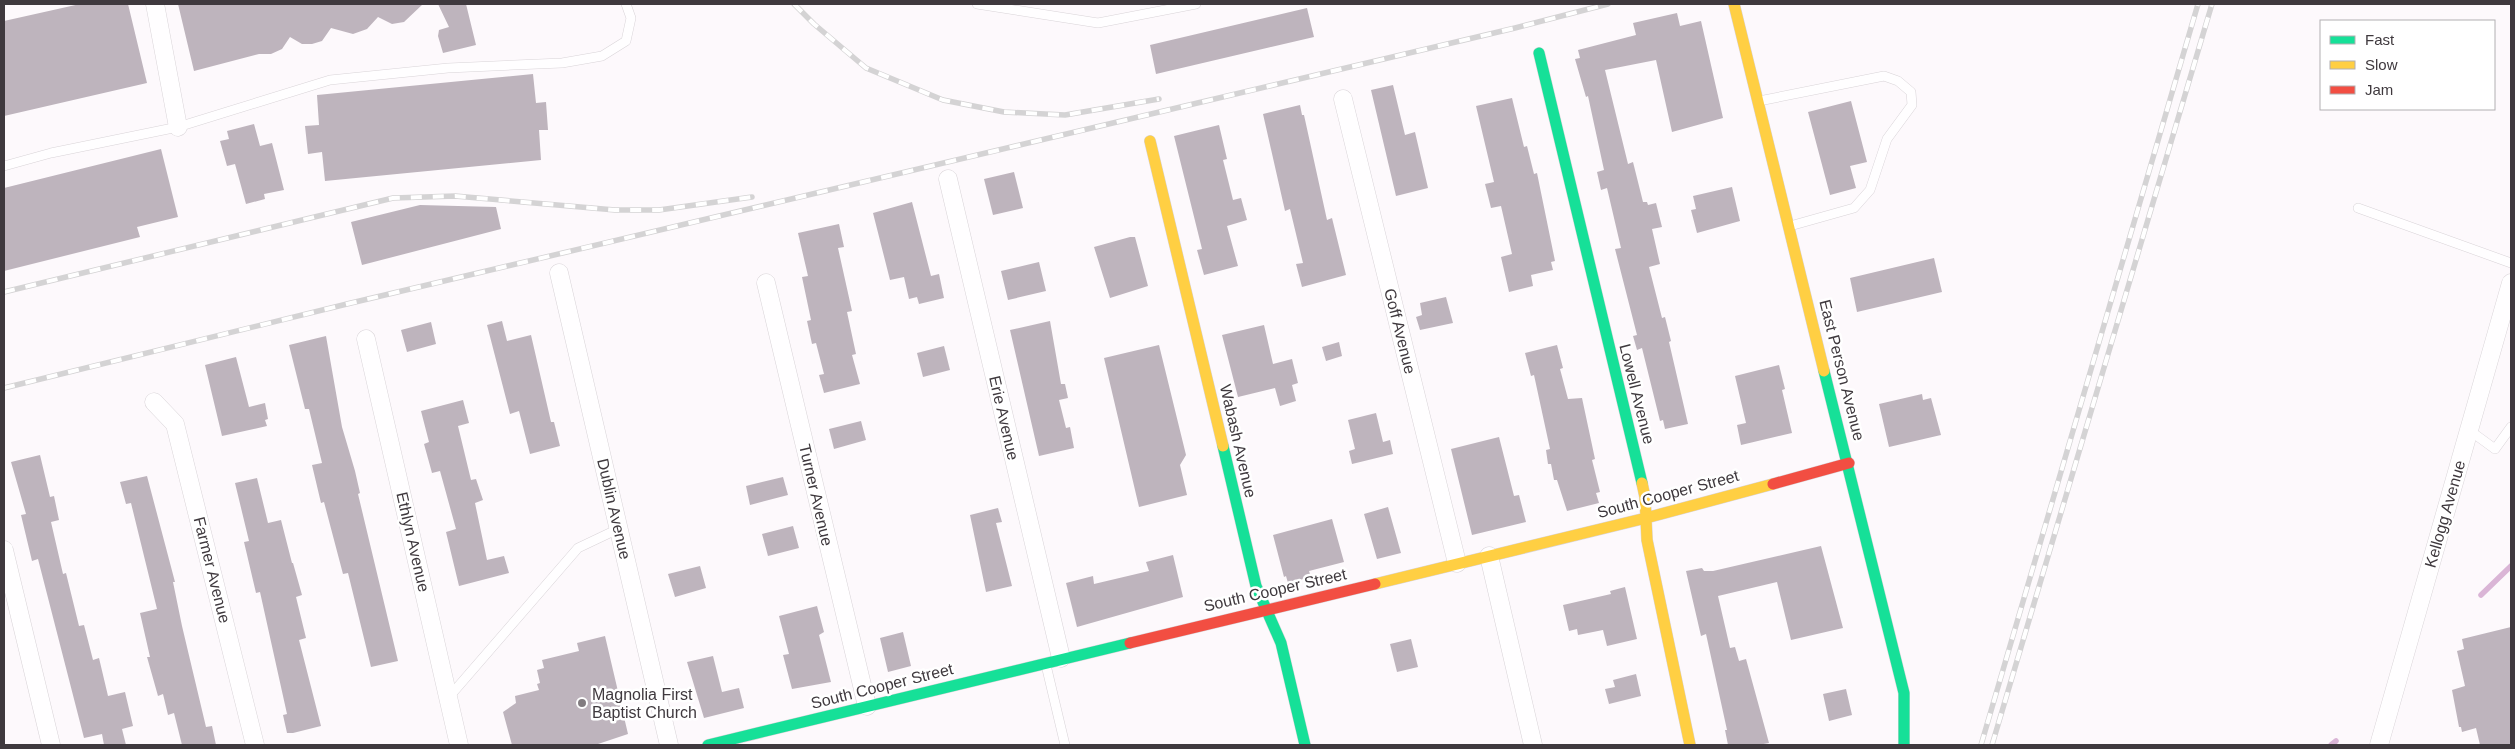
<svg xmlns="http://www.w3.org/2000/svg" width="2515" height="749" font-family="Helvetica,sans-serif">
	<style>
		.lines { fill: none; stroke-linecap: round; stroke-linejoin: round }
		.stream { stroke: #dab5d6; stroke-width: 5.5 }
		.building { fill: #beb4bd }
		.lane-casing { stroke: #d9d4d8; stroke-width: 10 }
		.street-casing { stroke: #d9d4d8; stroke-width: 19 }
		.fast-casing { stroke: #d9d4d8; stroke-width: 12 }
		.slow-casing { stroke: #d9d4d8; stroke-width: 12 }
		.jam-casing { stroke: #d9d4d8; stroke-width: 12 }
		.lane { stroke: #fffeff; stroke-width: 9 }
		.street { stroke: #fffeff; stroke-width: 18 }
		.fast { stroke: #16e098; stroke-width: 11 }
		.slow { stroke: #ffcf43; stroke-width: 11 }
		.jam { stroke: #f24e42; stroke-width: 11 }
		.rail-casing { stroke: #d4d3d4; stroke-width: 5.5 }
		.rail { stroke: #fff; stroke-width: 4; stroke-dasharray: 11; stroke-linecap: butt }
		.poi-dot { fill: #827c80; stroke: #fff; stroke-width: 2 }
		.labels { text-anchor: middle; dominant-baseline: central; stroke-width: 5; stroke-linejoin: round; paint-order: stroke }
		.street-label { font-size: 16px; fill: #3f393e; stroke: #fff }
		.poi-label { font-size: 16px; fill: #3f393e; stroke: #fff; text-anchor: start }
	</style>
	<rect width="100%" height="100%" fill="#fdf9fc"/>
	<g class="lines">
		<path class="stream" d="M2481,595l30,-29
			M2331,745l5,-4"/>
	</g>
	<path class="building" d="M80,4h48l19,79 -143,33v-95z
		M178,4h245l-19,18 -12,2 -14,-7 -11,12 -14,5 -22,-6 -9,13 -10,3h-10l-12,-7 -8,12 -11,5h-12l-65,17z
		M438,4h28l10,41 -33,8 -5,-17 1,-6 10,-3z
		M1307,8l7,29 -158,37 -6,-29z
		M1677,13l3,13 21,-5 22,97 -51,14 -16,-72 -51,10 23,94 5,-2 10,40h4l1,3 8,-2 6,24 -10,2 8,35 -11,3 13,51 3,-1 6,24 -2,1 19,82 -23,5 -2,-9 -3,1 -18,-73 -5,2 -4,-14 4,-1 -22,-86 6,-1 -14,-60 -6,2 -4,-18 7,-2 -16,-74 -2,1 -11,-38 5,-1 -2,-8 58,-15 -3,-12z
		M533,74l3,29 10,-1 2,28h-9l2,30 -216,21 -3,-29 -14,2 -3,-28 14,-1 -2,-30z
		M1393,85l12,50 10,-3 13,56 -32,8 -25,-106z
		M1512,98l12,49 3,-1 7,28 3,-1 18,88 -4,1 2,8 -22,5 2,11 -24,6 -8,-35 11,-3 -11,-48 -10,2 -6,-24 9,-2 -18,-76z
		M1851,101l16,61 -17,4 6,22 -26,7 -22,-83z
		M1300,105l2,10h2l23,105 5,-2 14,57 -44,12 -6,-23 7,-1 -13,-54 -5,2 -22,-97z
		M254,124l6,22 12,-3 12,47 -20,4 1,5 -19,5 -11,-40 -8,2 -7,-25 9,-2 -2,-8z
		M1219,125l8,34 -4,1 10,40 8,-2 6,22 -20,6 11,40 -34,9 -7,-25 5,-1 -28,-113z
		M161,149l17,68 -41,10 3,10 -136,34v-83z
		M1014,172l9,36 -30,7 -9,-36z
		M1732,187l8,34 -43,12 -6,-23 5,-1 -3,-13z
		M912,202l19,74 8,-2 5,24 -25,6 -2,-7 -8,2 -5,-22 -14,3 -17,-67z
		M420,205l76,2 5,22 -139,36 -11,-43z
		M839,224l5,23 -6,1 14,63 -5,1 9,42 -4,1 8,29 -36,9 -5,-18 5,-1 -8,-31 -4,1 -5,-23 4,-1 -9,-43 6,-1 -10,-43z
		M1130,237h5l13,49 -38,12 -16,-51z
		M1934,258l8,34 -85,20 -7,-34z
		M1039,262l7,29 -38,9 -7,-29z
		M1446,297l7,26 -33,7 -4,-13 6,-2 -2,-12z
		M502,321l5,20 24,-6 20,87h3l6,24 -30,8 -11,-43 -9,3 -23,-89z
		M1050,321l11,63h4l3,14 -9,2 7,28 4,-1 4,21 -35,8 -29,-126z
		M431,322l5,22 -29,8 -6,-22z
		M1264,325l9,39 19,-5 6,24 -6,2 4,16 -16,5 -5,-18 -37,9 -16,-62z
		M326,336l16,91 13,44 5,22 -2,1 40,167 -27,6 -23,-94 -5,1 -19,-72 -3,1 -9,-38 10,-2 -13,-54h-4l-16,-64z
		M1339,342l3,14 -16,5 -4,-14z
		M1159,345l27,110 -6,10 7,30 -48,12 -35,-149z
		M1557,345l6,23 -3,1 8,30 14,-1 13,61 -3,1 8,32 -4,1 3,10 -32,8 -10,-31h-3l-3,-16h-3l-2,-14 4,-1 -16,-74 -3,1 -6,-23z
		M944,346l6,24 -27,7 -6,-24z
		M236,357l13,50 16,-4 3,16 -3,1 2,6 -45,10 -17,-71z
		M1779,365l6,24 -3,1 10,43 -51,12 -4,-20 9,-2 -11,-47z
		M1922,394l1,6 8,-2 10,37 -52,12 -10,-43z
		M463,400l6,23 -11,3 13,54 5,-1 7,21 -8,3 12,57 17,-4 5,17 -50,13 -13,-54 10,-3 -16,-58 -8,2 -8,-29 5,-2 -8,-31z
		M1376,413l7,29 7,-2 3,14 -41,10 -3,-13 6,-2 -7,-29z
		M861,421l5,19 -32,9 -5,-20z
		M1499,437l15,59 5,-1 7,27 -54,13 -21,-86z
		M40,455l10,42 4,-1 5,24 -8,2 12,52 3,-1 13,53 5,-1 9,35 6,-2 9,38 17,-4 8,34 -11,3 4,16h-22l-2,-11 -18,4 -46,-179 -6,2 -11,-46 5,-1 -15,-52z
		M147,476l28,106h-2l9,44 24,101 6,-1 4,19h-34l-8,-32 -6,2 -5,-21 -5,2 -11,-39h3l-10,-44 17,-4 -26,-106 -5,1 -6,-22z
		M783,477l5,18 -38,10 -4,-19z
		M257,478l11,45 13,-3 11,43h1l9,32 -6,2 10,41 -7,2 22,86 -28,7h-6l-4,-18 4,-1 -27,-122 -4,1 -12,-51 5,-1 -14,-58z
		M1388,507l13,46 -24,6 -13,-45z
		M998,508l4,14 -6,1 16,63 -26,6 -16,-77z
		M1332,519l12,43 -35,9 2,6 -23,6 -2,-7 -2,1 -11,-42z
		M793,526l6,22 -31,8 -6,-22z
		M1821,546l22,82 -52,12 -14,-58 -59,14 12,52 5,-1 4,14 7,-2 23,84 -11,2h-30l-3,-15h2l-21,-96 -5,2 -15,-65 16,-3 2,3h9z
		M1173,555l10,42 -106,30 -11,-44 27,-7 1,8 55,-13 -3,-9z
		M700,566l6,22 -31,9 -7,-23z
		M1625,587l12,52 -30,7 -4,-16 -25,5 -1,-6 -8,2 -6,-26 48,-11 -1,-3z
		M817,606l7,26 -5,3 12,47 -39,7 -9,-34 6,-1 -10,-38z
		M2511,627v118h-31l-4,-17 -14,4 -1,-5h-2l-7,-37 13,-4 -8,-35 7,-2 -2,-10z
		M903,632l8,34 -23,6 -8,-34z
		M605,636l23,98 -33,11h-83l-9,-33 13,-9 -1,-7 24,-6 -2,-6 3,-1 -3,-13 7,-2 -2,-8 37,-9 -2,-8z
		M1411,639l7,28 -21,5 -7,-28z
		M713,656l9,36 17,-4 5,20 -40,10 -17,-56z
		M1636,674l5,22 -32,8 -4,-15 10,-2 -2,-7z
		M1846,689l6,26 -23,6 -6,-27z"/>
	<g class="lines">
		<g class="lane-casing">
			<path id="lane" d="M977,4l121,19 98,-19
				M1759,101l125,-25 14,5 13,11 1,13 -25,34 -17,51 -16,18 -64,18
				M4,166l47,-13 127,-26 152,-47 118,-12 114,-5 40,-7 24,-15 5,-23 -5,-14
				M2358,208l153,55
				M2469,430l26,19 16,-22
				M1046,665l19,80
				M449,697l129,-149 40,-19"/>
		</g>
		<g class="street-casing">
			<path id="street" d="M155,4l23,123
				M1343,99l114,464
				M948,179l113,479
				M559,273l110,472
				M766,283l101,423
				M366,339l93,406
				M154,402l21,22 80,321
				M4,550l47,195
				M1489,556l44,189
				M2379,745l132,-462"/>
		</g>
		<g class="fast-casing">
			<path id="fast" d="M1539,53l103,430
				M1824,371l80,322v52
				M1223,446l33,140 25,57 24,102
				M708,745l422,-102"/>
		</g>
		<g class="slow-casing">
			<path id="slow" d="M1734,4l90,367
				M1150,141l73,305
				M1642,483l3,14 2,43 43,205
				M1375,584l271,-66 127,-34"/>
		</g>
		<g class="jam-casing">
			<path id="jam" d="M1773,484l76,-21
				M1130,643l245,-59"/>
		</g>
		<use href="#lane" class="lane"/>
		<use href="#street" class="street"/>
		<use href="#fast" class="fast"/>
		<use href="#slow" class="slow"/>
		<use href="#jam" class="jam"/>
		<g class="rail-casing">
			<path id="rail" d="M794,4l20,20 52,44 77,32 61,12 61,3 94,-16
				M4,292l389,-94 62,-2 160,14h44l93,-13
				M4,388l347,-85 1164,-275 93,-24
				M1981,745l217,-741
				M1992,745l220,-741"/>
		</g>
		<use href="#rail" class="rail"/>
	</g>
	<circle class="poi-dot" cx="582" cy="703" r="5"/>
	<g class="labels">
		<g class="street-label">
			<text transform="translate(1400 331) rotate(76)">Goff Avenue</text>
			<text transform="translate(1842 370) rotate(76)">East Person Avenue</text>
			<text transform="translate(1637 394) rotate(76)">Lowell Avenue</text>
			<text transform="translate(1004 418) rotate(77)">Erie Avenue</text>
			<text transform="translate(1238 441) rotate(77)">Wabash Avenue</text>
			<text transform="translate(1668 494) rotate(-15)">South Cooper Street</text>
			<text transform="translate(816 495) rotate(77)">Turner Avenue</text>
			<text transform="translate(614 509) rotate(77)">Dublin Avenue</text>
			<text transform="translate(2445 514) rotate(-74)">Kellogg Avenue</text>
			<text transform="translate(413 542) rotate(77)">Ethlyn Avenue</text>
			<text transform="translate(212 570) rotate(76)">Farmer Avenue</text>
			<text transform="translate(1275 590) rotate(-13)">South Cooper Street</text>
			<text transform="translate(882 686) rotate(-14)">South Cooper Street</text>
		</g>
		<g class="poi-label">
			<text x="592" y="694">Magnolia First<tspan x="592" dy="18">Baptist Church</tspan></text>
		</g>
	</g>
	<rect width="2515" height="749" fill="none" stroke="#3f393e" stroke-width="10"/>
	<rect x="2320" y="20" width="175" height="90" fill="#ffffff" stroke="#b2b0b2"/>
	<rect x="2330" y="36" width="25" height="8" fill="#16e098" stroke="#b2b0b2"/>
	<text x="2365" y="45" font-size="15" fill="#3f393e">Fast</text>
	<rect x="2330" y="61" width="25" height="8" fill="#ffcf43" stroke="#b2b0b2"/>
	<text x="2365" y="70" font-size="15" fill="#3f393e">Slow</text>
	<rect x="2330" y="86" width="25" height="8" fill="#f24e42" stroke="#b2b0b2"/>
	<text x="2365" y="95" font-size="15" fill="#3f393e">Jam</text>
</svg>
